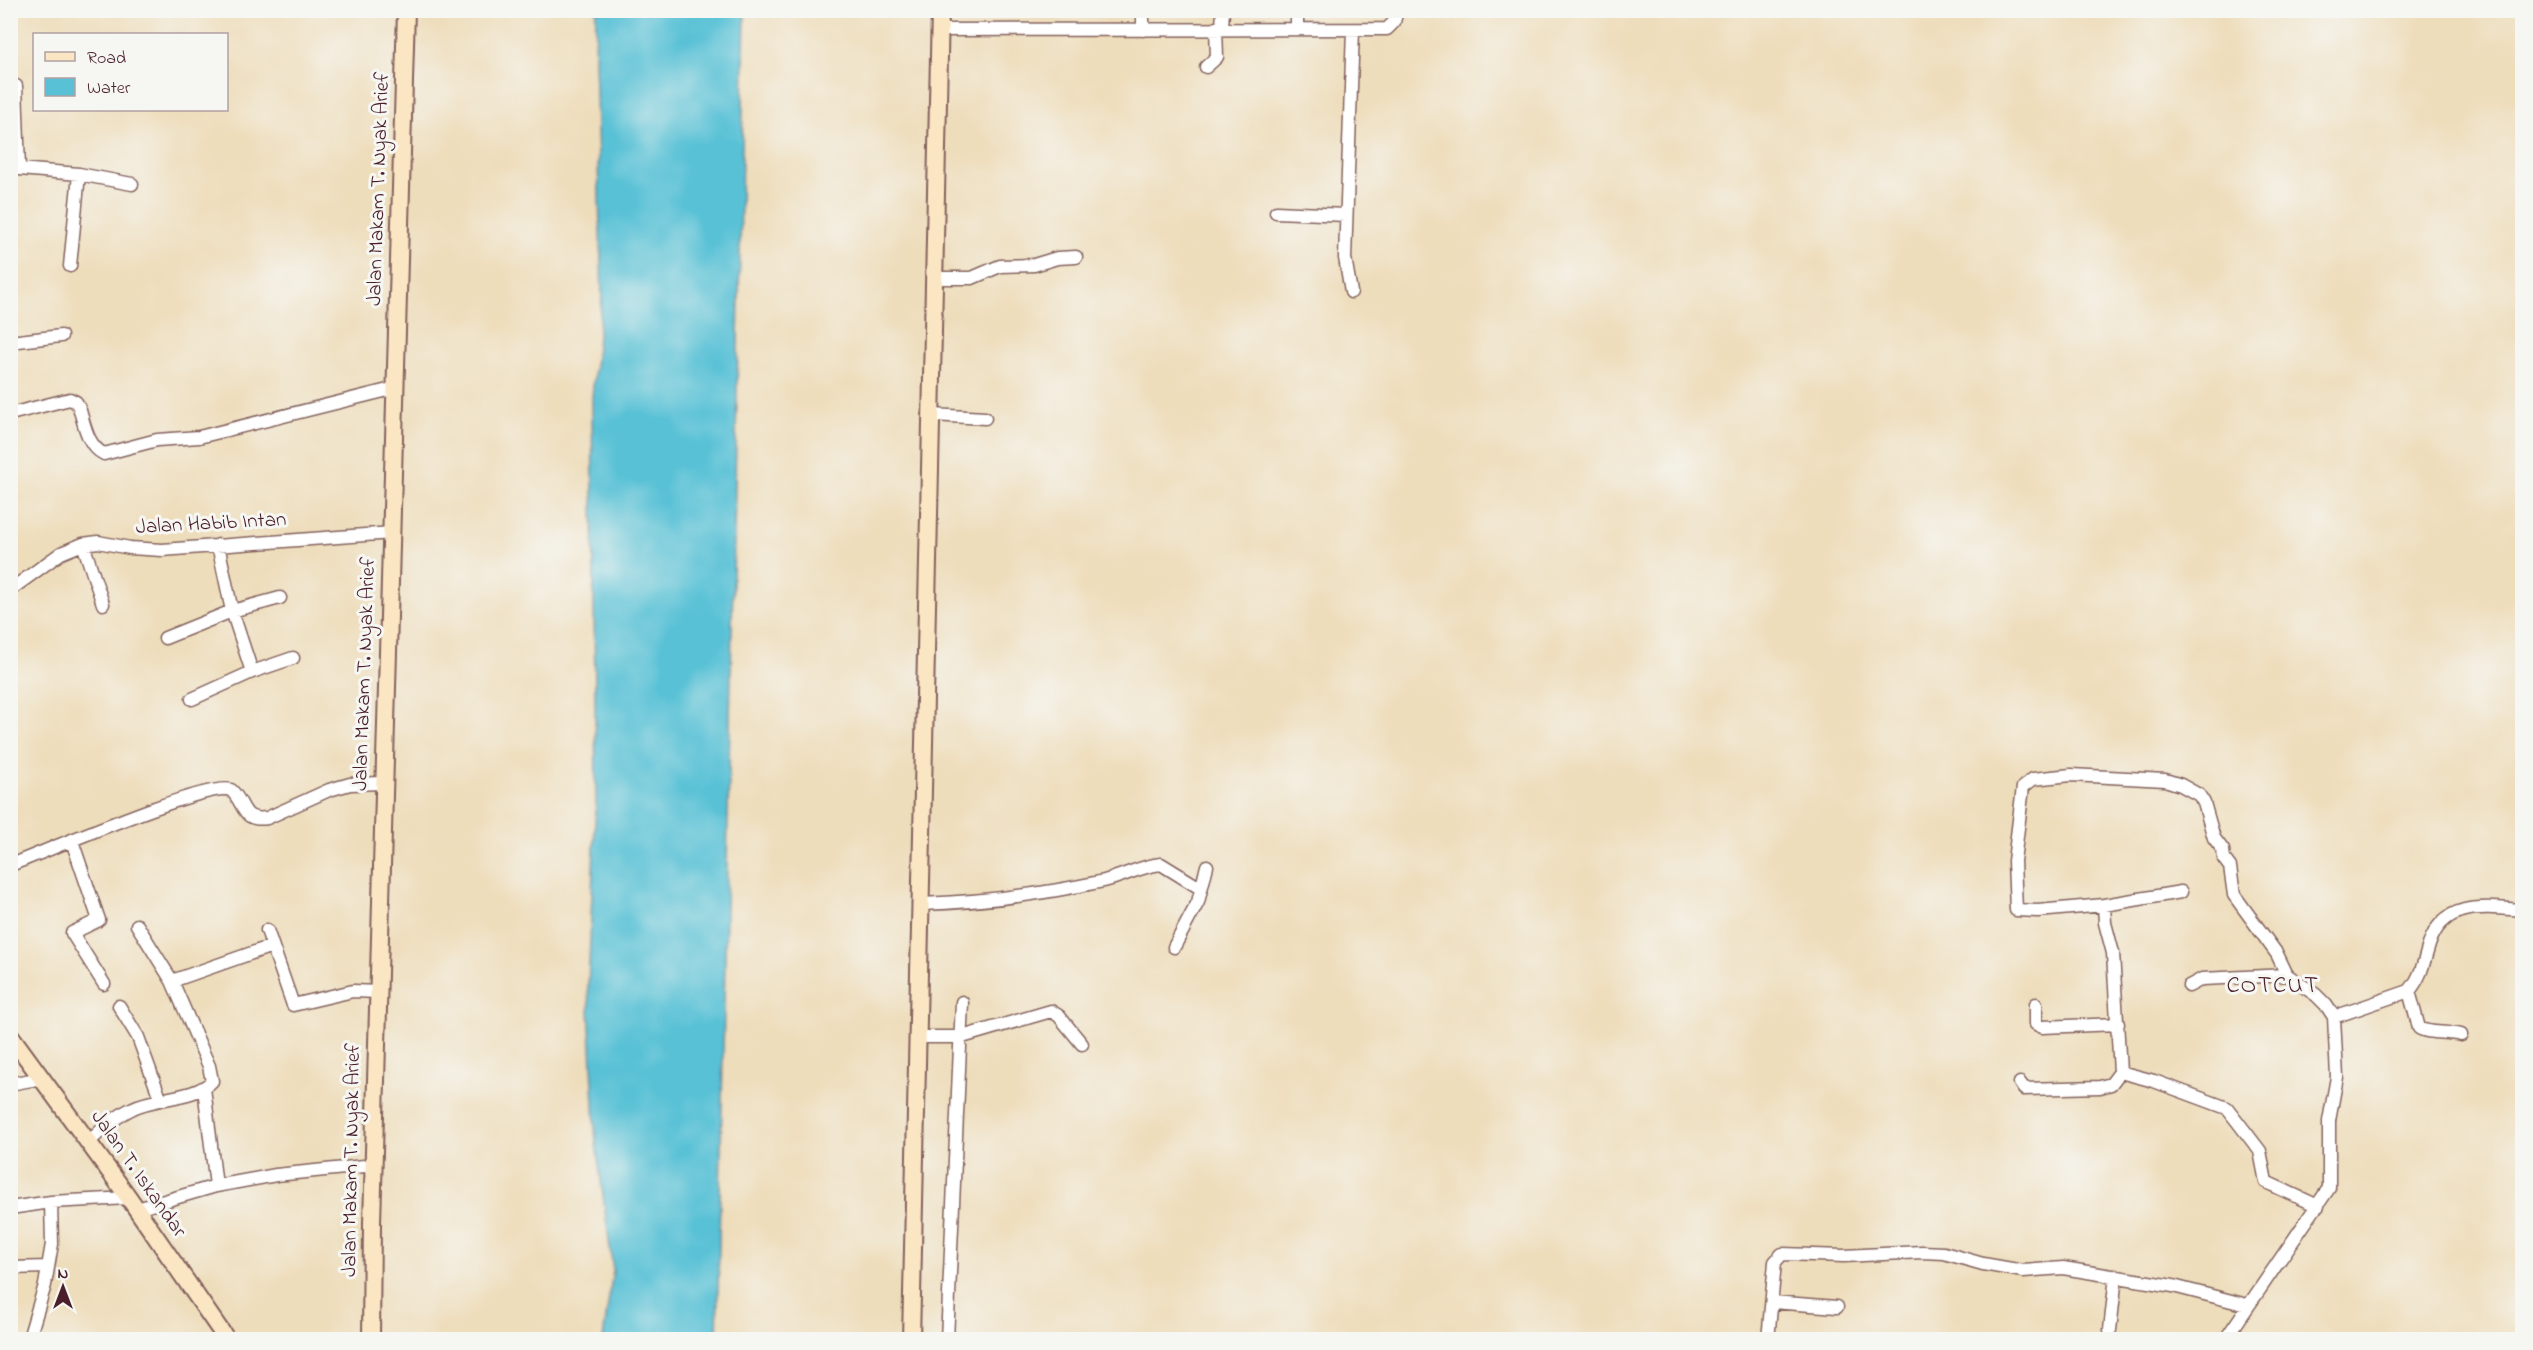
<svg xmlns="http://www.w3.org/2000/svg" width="2533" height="1350" font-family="'Indie Flower',sans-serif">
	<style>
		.water { fill: #59c1d6; stroke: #527080; stroke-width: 1.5 }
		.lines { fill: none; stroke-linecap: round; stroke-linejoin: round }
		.street-casing { stroke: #83625d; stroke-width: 15 }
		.secondary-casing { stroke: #83625d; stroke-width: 20 }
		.street { stroke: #fff; stroke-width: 12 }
		.secondary { stroke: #fbe6c4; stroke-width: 16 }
		.labels { text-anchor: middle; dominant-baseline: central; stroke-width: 6; stroke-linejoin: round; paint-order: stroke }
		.street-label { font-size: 21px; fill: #4a1f2b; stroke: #f6f6f2 }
		.quarter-label { font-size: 24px; letter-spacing: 1.5px; fill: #4a1f2b; stroke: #f6f6f2 }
	</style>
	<rect width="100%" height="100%" fill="#f6f6f2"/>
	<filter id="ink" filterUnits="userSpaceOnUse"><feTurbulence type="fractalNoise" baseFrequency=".0167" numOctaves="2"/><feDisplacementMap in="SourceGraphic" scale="12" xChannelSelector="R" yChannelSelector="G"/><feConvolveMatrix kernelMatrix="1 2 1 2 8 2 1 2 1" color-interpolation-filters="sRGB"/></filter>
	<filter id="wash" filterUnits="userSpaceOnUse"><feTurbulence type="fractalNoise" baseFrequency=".008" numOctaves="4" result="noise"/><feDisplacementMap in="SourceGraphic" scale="24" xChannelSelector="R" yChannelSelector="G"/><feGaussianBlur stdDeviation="1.35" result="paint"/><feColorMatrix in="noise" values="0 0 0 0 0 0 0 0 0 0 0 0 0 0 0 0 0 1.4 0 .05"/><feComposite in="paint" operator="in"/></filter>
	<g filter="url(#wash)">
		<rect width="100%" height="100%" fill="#edb"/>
		<path class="water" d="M596,11h149l-28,1328h-114l10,-69 -17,-127 -8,-155 8,-188 -4,-403 10,-101 -7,-234z"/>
	</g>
	<g filter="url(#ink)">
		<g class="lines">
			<g class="street-casing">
				<path id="street" d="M1222,28l1,-18
					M1297,29v-19
					M940,30l447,-1 7,-7 3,-12
					M1143,30v-20
					M1206,67l11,-10 -1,-29
					M12,169h7l-3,-83
					M19,169l60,5 53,10
					M1276,212l70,3
					M70,266l9,-92
					M934,278h38l28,-12 34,-1 23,-7 19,-1
					M1351,292l-6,-34 8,-228
					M10,342l51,-6
					M10,414l60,-15 6,3 3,5c5,16 8,39 25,47l53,-14 42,-3 197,-49
					M932,415l53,3
					M83,544l20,60
					M218,545l14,66 20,61
					M10,590l51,-37 22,-9 15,-2 32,6 32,2 230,-17
					M165,638l67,-27 48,-13
					M192,699l60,-27 41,-14
					M72,841l27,79 -27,13 32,51
					M10,865c35,-13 197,-84 221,-75 15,14 10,32 36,28l62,-28 21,-6 33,-1
					M2181,892l-77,13 -66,6 -22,-1 -2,-49 9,-74 10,-8 38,-4 94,5 16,5 18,10 5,8 10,35 9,12 1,9 6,8 4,28 43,59 10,21 29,20 10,10 8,12
					M921,904c62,-2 123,-10 183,-23 20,-5 37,-15 57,-17l39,24
					M2104,905l1,18 8,30 7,119 34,9 73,27 33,43 6,31 52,24
					M137,925l35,56
					M267,930l26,75 60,-14 25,1
					M1174,947l24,-45 9,-36
					M2189,986l13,-7 85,-4
					M2409,991l10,37c9,6 28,3 42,7
					M2036,1004v20l6,3 76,-3
					M119,1006l19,31 22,61
					M918,1037h44l89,-26 8,5 23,28
					M2020,1083l4,6 76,-2 11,-3 9,-12
					M10,1084l32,-6
					M204,1088l12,98
					M89,1142c13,-13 27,-26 44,-34 22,-11 63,-9 79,-27l-3,-15 -37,-85 100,-35
					M10,1208l41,-6 78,-4
					M137,1209l79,-23 60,-11 98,-10
					M10,1268l38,-1
					M1772,1302l65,5
					M2110,1330l6,-54
					M44,1340l-14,-5 15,-50 7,-41 -1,-42
					M947,1340l15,-338
					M1768,1340l7,-78 7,-8 62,2 78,-4 22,1 39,11 40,7 40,-3 110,18 74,19
					M2225,1340l104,-152v-67l8,-44 -3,-60 75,-26c12,-13 15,-30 20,-46 14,-45 56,-38 93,-35"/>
			</g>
			<g class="secondary-casing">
				<path id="secondary" d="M10,1035l119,163 98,142
					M371,1340l1,-117 34,-1213
					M911,1340l29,-1330"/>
			</g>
			<use href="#street" class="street"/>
			<use href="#secondary" class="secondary"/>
		</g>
	</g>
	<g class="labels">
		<g class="street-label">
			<text transform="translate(379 189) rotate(-88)">Jalan Makam T. Nyak Arief</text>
			<text transform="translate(211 524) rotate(-3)">Jalan Habib Intan</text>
			<text transform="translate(365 674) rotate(-88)">Jalan Makam T. Nyak Arief</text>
			<text transform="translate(352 1160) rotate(-89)">Jalan Makam T. Nyak Arief</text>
			<text transform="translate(138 1174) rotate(55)">Jalan T. Iskandar</text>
		</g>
		<g class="quarter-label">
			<text x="2273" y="986">COTCUT</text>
		</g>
	</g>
	<rect width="2533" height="1350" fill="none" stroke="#f6f6f2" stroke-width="36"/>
	<rect x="33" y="33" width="195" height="78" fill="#f6f6f2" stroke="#b1a0a2" stroke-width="1.5"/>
	<rect x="45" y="52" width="30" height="9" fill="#fbe6c4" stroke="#b1a0a2" stroke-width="1.5"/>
	<text x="87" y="63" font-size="18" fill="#4a1f2b">Road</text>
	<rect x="45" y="78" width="30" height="18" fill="#59c1d6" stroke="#b1a0a2" stroke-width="1.5"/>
	<text x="87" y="93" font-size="18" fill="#4a1f2b">Water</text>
	<g transform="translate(63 1287)" stroke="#f6f6f2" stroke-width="4.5" paint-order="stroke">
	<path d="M0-4.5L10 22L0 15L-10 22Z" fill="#4a1f2b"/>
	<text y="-9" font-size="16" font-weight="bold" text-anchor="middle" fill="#4a1f2b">N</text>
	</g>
</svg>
